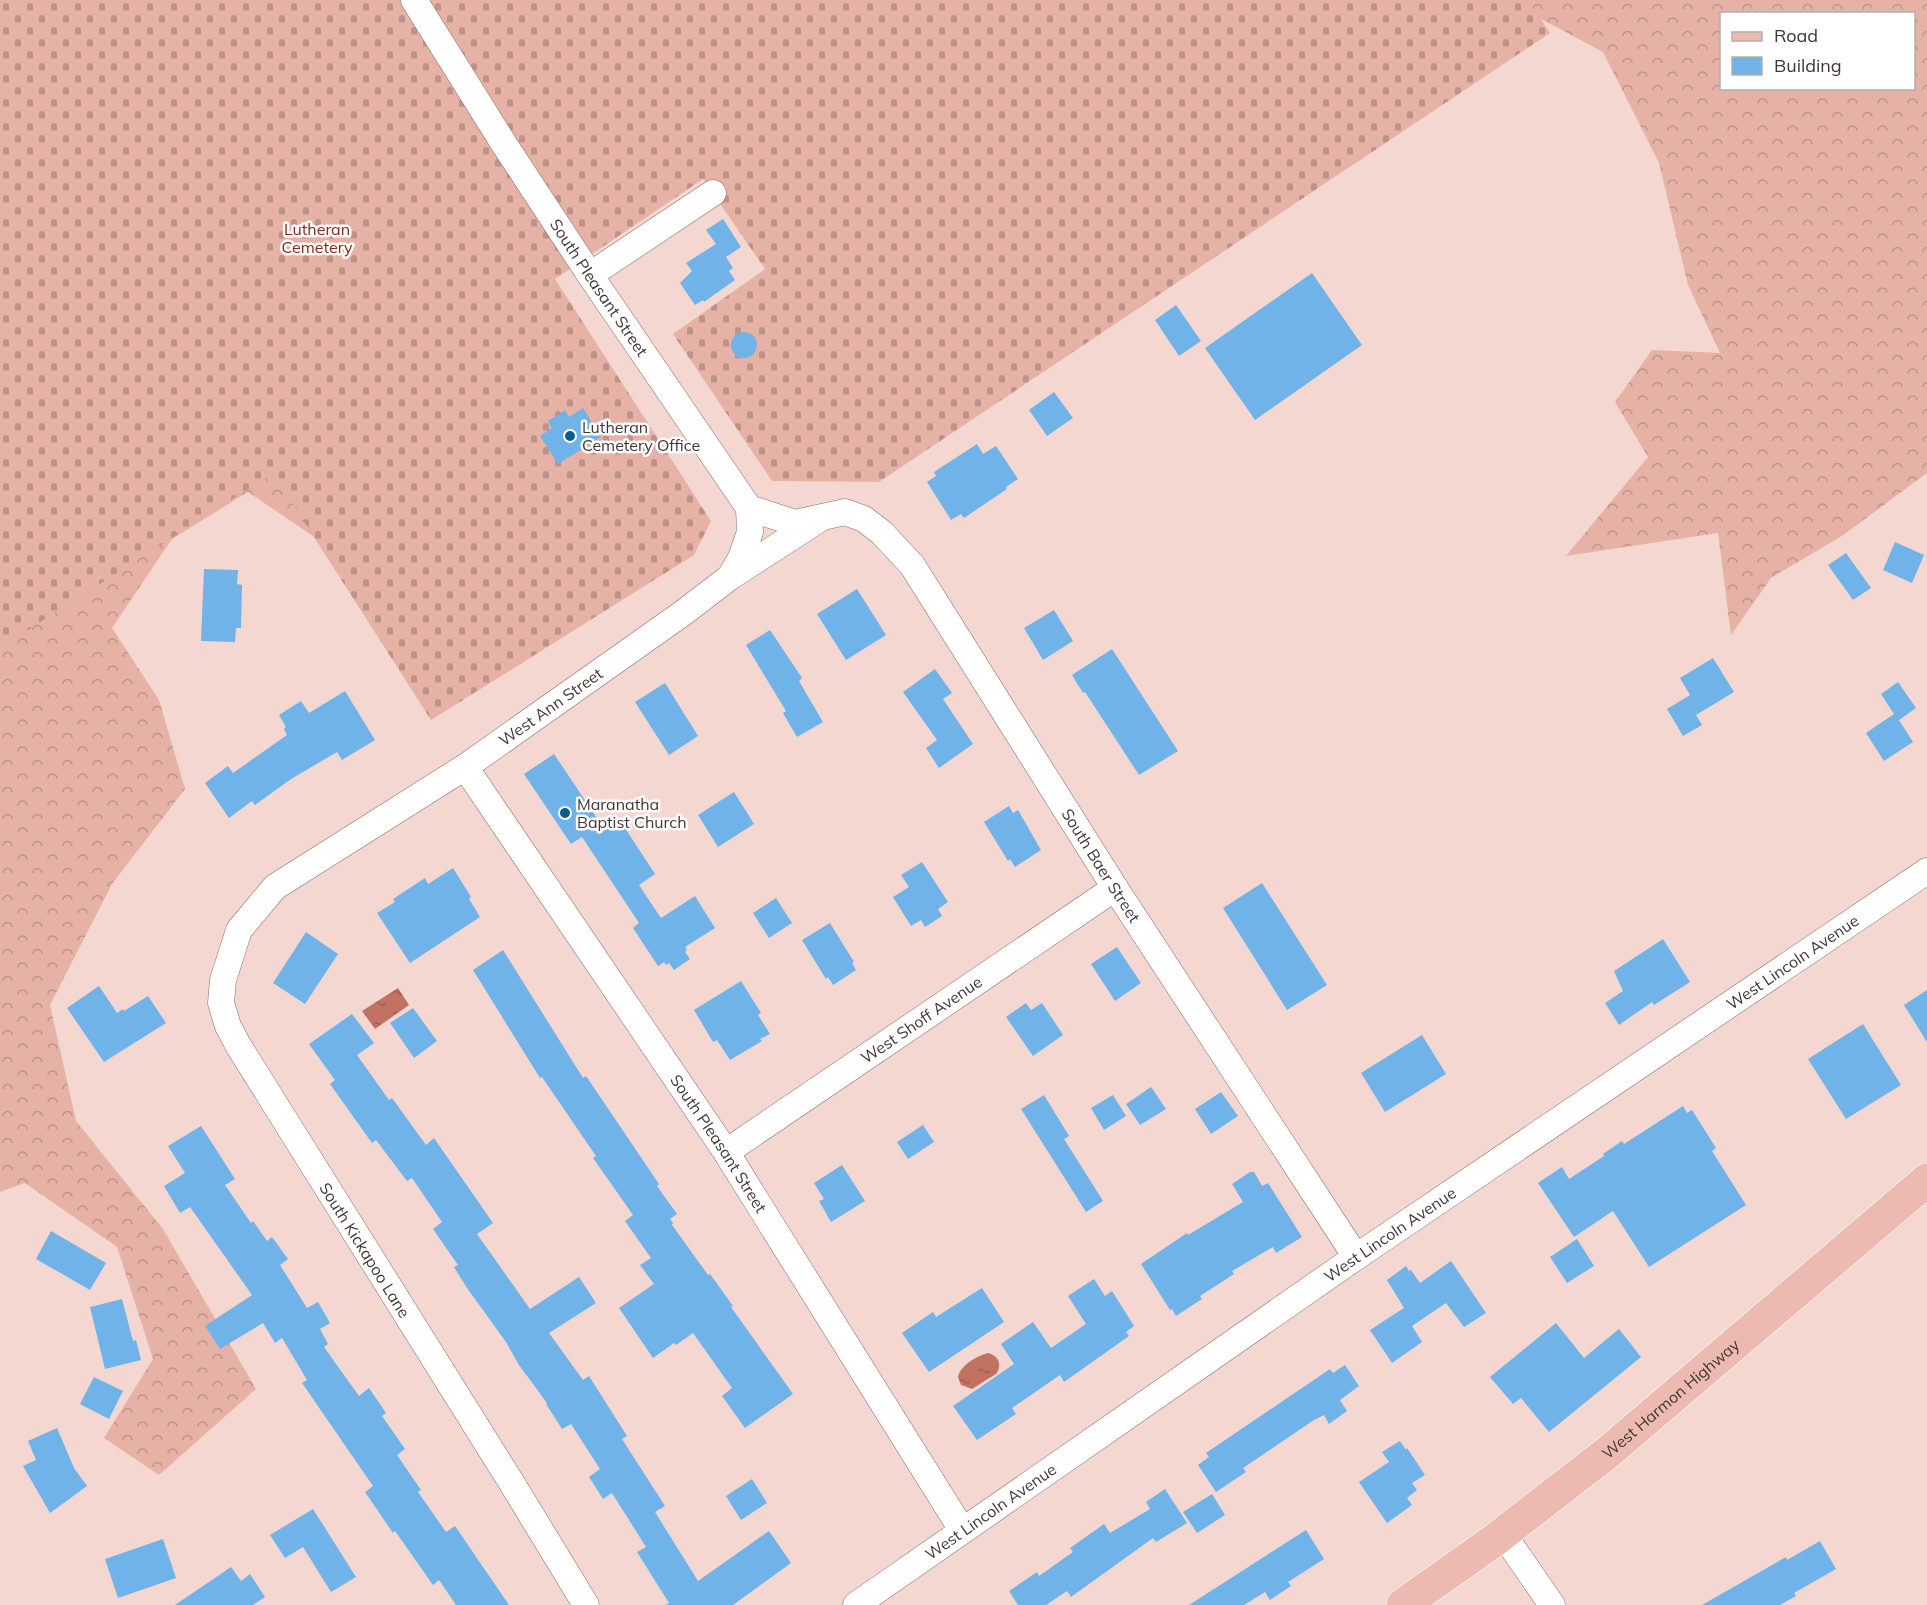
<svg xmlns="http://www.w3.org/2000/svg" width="1927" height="1605" font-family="Mulish,sans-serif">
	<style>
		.forest { fill: url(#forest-crowns); fill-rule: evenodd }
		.cemetery { fill: url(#cemetery-stones) }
		.water { fill: url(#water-ripples) }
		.building { fill: #6fb3e8 }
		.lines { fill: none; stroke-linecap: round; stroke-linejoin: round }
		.minor-casing { stroke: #866c66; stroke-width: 27 }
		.major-casing { stroke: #fff; stroke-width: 34 }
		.minor { stroke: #fff; stroke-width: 26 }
		.major { stroke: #ecbab0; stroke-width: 33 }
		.poi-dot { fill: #095c8e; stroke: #fff; stroke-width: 2 }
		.labels { text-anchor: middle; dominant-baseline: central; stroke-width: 5; stroke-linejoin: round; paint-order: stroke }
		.park-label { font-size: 16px; fill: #872716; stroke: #fff }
		.street-label { font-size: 16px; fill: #423634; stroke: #fff }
		.poi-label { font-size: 16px; fill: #423634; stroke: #fff; text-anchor: start }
	</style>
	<defs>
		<pattern id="forest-crowns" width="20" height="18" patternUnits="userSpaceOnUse" patternTransform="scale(1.5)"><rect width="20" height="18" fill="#e7b2a6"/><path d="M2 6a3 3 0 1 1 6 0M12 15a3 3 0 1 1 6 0" fill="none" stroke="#bd9288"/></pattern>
		<pattern id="cemetery-stones" width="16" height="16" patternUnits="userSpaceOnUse" patternTransform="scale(1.5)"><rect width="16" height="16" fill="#e7b2a6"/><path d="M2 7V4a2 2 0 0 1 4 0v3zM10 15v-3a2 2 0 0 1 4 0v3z" fill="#bd9288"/></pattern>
		<pattern id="water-ripples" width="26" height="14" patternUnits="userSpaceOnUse" patternTransform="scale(1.5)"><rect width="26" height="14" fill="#c27262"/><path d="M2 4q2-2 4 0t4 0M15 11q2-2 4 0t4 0" fill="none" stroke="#9f5e52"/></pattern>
	</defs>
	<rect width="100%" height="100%" fill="#f5d7d1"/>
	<path class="forest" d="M0,0l332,549 -84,-57 -76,47 -60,89 47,72 26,89 -73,95 -62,121 26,116 87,108 93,160 -97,86 -55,-37 49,-79 -36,-112 -92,-64 -25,9z
		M1521,0h406v473l-85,63 -71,42 -40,57 -13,-102 -152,23 82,-99 -33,-55 37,-52 68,3 -32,-68 -29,-122 -56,-111 -77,-41zM1722,14h192v74h-192z"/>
	<path class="cemetery" d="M0,0h1528l22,33 -671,449 -107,-1 -99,-147 92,-65 -62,-90 -148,100 156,242 -17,34 -263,165 -158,-247 -273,175z"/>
	<path class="water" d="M398,988l11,17 -34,24 -13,-18z
		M988,1353c10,2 15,12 8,21l-24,15 -11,-4 -3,-8c2,-11 18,-21 30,-24z"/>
	<path class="building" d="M723,219l18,28 -15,10 7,11 -4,3 6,9 -31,22 -1,-2 -8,5 -15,-22 12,-12 -6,-8 30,-19 -10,-14z
		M1312,273l50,72 -107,75 -50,-72z
		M1176,305l25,36 -22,15 -24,-36z
		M731 345a13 13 0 1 1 26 0a13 13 0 1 1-26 0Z
		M1054,392l19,26 -26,18 -18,-26z
		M583,408l18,29 -43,27 -18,-28 12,-8 -4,-7 17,-11 4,7z
		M977,444l6,10 13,-8 22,33 -12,8 1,2 -43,29 -3,-4 -10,6 -24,-38 9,-6 -2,-4z
		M1895,542l29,13 -12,28 -29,-13z
		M1846,553l25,35 -18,12 -25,-35z
		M204,569l34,1 -1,14 5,1 -1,43h-5l-1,14 -34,-1z
		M857,589l29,46 -40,25 -29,-46z
		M1054,610l19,31 -30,19 -19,-32z
		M770,630l32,48 -3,3 24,41 -26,15 -14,-24 3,-2 -40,-66z
		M1112,649l66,102 -39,24 -54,-83 -2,1 -11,-18z
		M1713,658l21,34 -38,23 6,10 -19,11 -16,-27 23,-14 -10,-17z
		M935,669l17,24 -9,6 30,45 -34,24 -13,-20 11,-8 -34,-48z
		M1898,682l18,26 -17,12 14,22 -29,19 -18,-28 28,-19 -13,-20z
		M665,683l33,53 -29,19 -34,-53z
		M345,691l30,49 -33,20 -5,-8 -46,27 -36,26 -3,-4 -23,17 -24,-35 23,-17 5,7 54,-38 -3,-6 2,-2 -7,-12 22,-14 8,12z
		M554,754l47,70 9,-6 7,11 6,-4 32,49 -16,11 22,33 34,-22 20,32 -30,19 2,3 -2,2 5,7 -16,11 -5,-7 -3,2 -2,-3 -6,4 -25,-38 6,-5 -57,-86 -11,7 -47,-70z
		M734,792l20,32 -36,23 -20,-32z
		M1009,806l4,7 5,-3 23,40 -26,17 -5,-8 -2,2 -24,-39z
		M922,862l26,40 -10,7 4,7 -17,11 -4,-7 -10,6 -18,-29 16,-10 -8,-12z
		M453,868l18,29 -2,2 11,18 -70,46 -33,-50 18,-11 -2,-3 32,-21 3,6z
		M1262,883l65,102 -40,25 -64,-102z
		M776,898l16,25 -23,15 -16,-25z
		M830,923l24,39 -2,1 4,7 -23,15 -5,-8 -2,2 -24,-39z
		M306,932l32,22 -33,50 -32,-21z
		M1663,939l27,43 -36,23 -2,-3 -33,23 -14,-22 18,-12 -9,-20z
		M1117,947l24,36 -26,18 -24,-37z
		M503,950l80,128 3,-2 73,108 -2,2 20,28 -7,5 3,4 -1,2 36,50 2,-1 23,32 -2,1 62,87 -48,34 -23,-32 10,-8 -39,-55 -17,12 -2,-2 -21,15 -34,-50 35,-24 -14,-19 11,-7 -26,-37 8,-6 -40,-57 3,-2 -54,-79 -2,1 -67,-108z
		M741,981l20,32 -3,2 12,19 -10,5 2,2 -32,19 -13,-20 -4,2 -19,-32z
		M99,986l18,27 6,-4 1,2 24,-15 18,27 -62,39 -37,-54z
		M1927,990v52l-23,-37z
		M1026,1003l5,7 11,-7 21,32 -30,21 -27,-39z
		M413,1008l24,33 -23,17 -24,-35z
		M352,1014l22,29 -17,12 32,45 3,-2 34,47 8,-7 59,85 -16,11 53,75 49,-32 17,26 -47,30 34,47 6,-4 38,60 -5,3 43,67 -10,6 43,69 71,-50 22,32 -58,42h-68l4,-2 -32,-51 9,-5 -34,-54 -9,6 -14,-22 11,-8 -29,-45 -9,5 -16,-25 1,-1 -28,-38 -13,-23 -39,-54 -13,-21 4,-2 -25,-36 9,-7 -30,-44 -5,3 -31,-41 -4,3 -42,-59 5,-4 -26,-36z
		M1863,1024l38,61 -55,34 -38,-60z
		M1422,1035l24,39 -61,38 -24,-39z
		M1151,1087l15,22 -26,16 -14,-21z
		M1221,1092l17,24 -27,18 -16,-25z
		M1044,1095l25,41 -5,3 39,62 -17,11 -65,-103z
		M1113,1095l13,21 -22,14 -13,-22z
		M1683,1106l4,7 5,-3 24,38 -4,3 34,54 -97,62 -36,-56 -39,26 -36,-54 24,-16 7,12 35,-23 -1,-2 19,-13 2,3z
		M923,1125l11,17 -26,17 -11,-17z
		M201,1126l34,53 -10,6 26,38 2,-2 14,20 5,-4 16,22 -8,6 27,43 11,-6 12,21 -10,6 8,15 -4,3 35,49 10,-8 17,25 -4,3 23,33 -8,6 24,35 -3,2 28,40 9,-6 54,79h-53l-17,-25 -6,5 -38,-54 -2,2 -28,-41 8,-6 -71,-103 5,-3 -25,-42 -7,5 -12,-20 -43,26 -15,-23 47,-31 -62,-88 -10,6 -16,-27 21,-13 -17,-27z
		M842,1165l23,36 -34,21 -12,-21 5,-2 -10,-16z
		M1250,1172h4l8,14 6,-3 34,54 -26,16 -3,-6 -41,24 2,3 -34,22 2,3 -26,17 -4,-7 -2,1 -29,-46 46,-31 1,2 55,-33 -11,-18z
		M51,1231l55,32 -16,27 -54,-31z
		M1577,1239l17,27 -27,17 -17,-26z
		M1451,1261l35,52 -22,14 -18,-24 -34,23 10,16 -30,21 -22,-33 34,-22 -17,-28 19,-14 3,5 2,-1 9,13z
		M1094,1279l11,17 7,-5 22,35 -8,6 3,4 -65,46 -4,-7 -48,33 4,6 -39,26 -24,-34 61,-42 -13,-20 32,-22 18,26 35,-24 -18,-28z
		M982,1288l22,34 -75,50 -27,-39 31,-21 3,5z
		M122,1299l11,42 3,-1 5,20 -36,9 -15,-62z
		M1556,1323l28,35 35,-29 22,28 -92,75 -28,-34 -8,6 -23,-27z
		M1345,1365l14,21 -19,14 7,11 -18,13 -5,-9 -10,5 -71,48 3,4 -30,20 -18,-27 11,-8 -3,-4 124,-84 3,4z
		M94,1377l29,14 -14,28 -29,-15z
		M57,1428l17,40 13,18 -37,27 -27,-47 13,-6 -8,-19z
		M1400,1441l6,9 1,-2 18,27 -13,8 5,7 -10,8 5,7 -25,18 -28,-41 30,-20 -7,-10z
		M752,1479l15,24 -26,17 -15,-24z
		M1165,1489l22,34 -31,19 -3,-4 -82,59 -4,-6 -21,14h-28l-9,-14 28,-19 2,4 34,-24 -3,-4 34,-24 6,9 40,-24 -4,-7z
		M1212,1494l13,21 -28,18 -14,-21z
		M313,1509l43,68 -25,15 -28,-45 -18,11 -15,-23z
		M1306,1530l18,29 -36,23 3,4 -21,14 -5,-8 -21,13h-55z
		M163,1539l13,39 -58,20 -13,-39z
		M1820,1541l16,28 -42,24 2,3 -16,9h-78l84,-48 1,3z
		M231,1567l10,14 9,-7 15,23 -12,8h-78z"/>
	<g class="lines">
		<g class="minor-casing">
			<g id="minor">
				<path id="s1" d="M414,0l90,144 86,131 159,233 46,15 50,-11 19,7 17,13 31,33 203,323 241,369"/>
				<path d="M590,275l123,-82"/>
				<path d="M730,577l11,-19 9,-26 -1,-24"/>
				<path id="s2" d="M465,767l261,385 236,378"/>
				<path id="s3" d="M726,1152l389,-264"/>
				<path d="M1503,1534l49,71"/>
				<path id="s4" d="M586,1605l-73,-120 -275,-440 -10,-19 -7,-23 2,-23 16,-50 36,-43 190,-120 218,-154 47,-36 88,-57"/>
				<path id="s5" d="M856,1605l500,-348 571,-386"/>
			</g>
		</g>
		<g class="major-casing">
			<g id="major">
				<path id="s6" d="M1403,1605l89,-63 115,-89 320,-273"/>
			</g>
		</g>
		<use href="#minor" class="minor"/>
		<use href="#major" class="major"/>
	</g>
	<g class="poi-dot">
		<circle cx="570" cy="436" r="6"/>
		<circle cx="565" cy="813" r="6"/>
	</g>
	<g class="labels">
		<g class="park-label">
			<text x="317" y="229">Lutheran<tspan x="317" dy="18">Cemetery</tspan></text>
		</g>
		<g class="street-label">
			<text stroke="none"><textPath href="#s1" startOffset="342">South Pleasant Street</textPath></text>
			<text stroke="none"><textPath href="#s4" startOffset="1166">West Ann Street</textPath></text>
			<text stroke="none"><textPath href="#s1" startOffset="1150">South Baer Street</textPath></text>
			<text stroke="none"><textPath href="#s5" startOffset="1136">West Lincoln Avenue</textPath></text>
			<text stroke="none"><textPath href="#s3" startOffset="236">West Shoff Avenue</textPath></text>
			<text stroke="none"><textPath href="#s2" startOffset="454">South Pleasant Street</textPath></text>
			<text stroke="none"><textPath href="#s5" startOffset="650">West Lincoln Avenue</textPath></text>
			<text transform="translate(365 1250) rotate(58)">South Kickapoo Lane</text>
			<text stroke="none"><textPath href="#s6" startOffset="338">West Harmon Highway</textPath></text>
			<text stroke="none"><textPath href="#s5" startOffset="164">West Lincoln Avenue</textPath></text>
		</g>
		<g class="poi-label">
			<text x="582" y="427">Lutheran<tspan x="582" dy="18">Cemetery Office</tspan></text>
			<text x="577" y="804">Maranatha<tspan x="577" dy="18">Baptist Church</tspan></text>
		</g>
	</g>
	<rect x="1720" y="12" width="195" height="78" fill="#ffffff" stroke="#b3afae" stroke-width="1.5"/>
	<rect x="1732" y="32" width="30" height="9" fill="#ecbab0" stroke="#b3afae" stroke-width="1.5"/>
	<text x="1774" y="42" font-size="18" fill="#423634">Road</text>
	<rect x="1732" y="57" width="30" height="18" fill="#6fb3e8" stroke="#b3afae" stroke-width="1.5"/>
	<text x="1774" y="72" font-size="18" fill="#423634">Building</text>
</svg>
